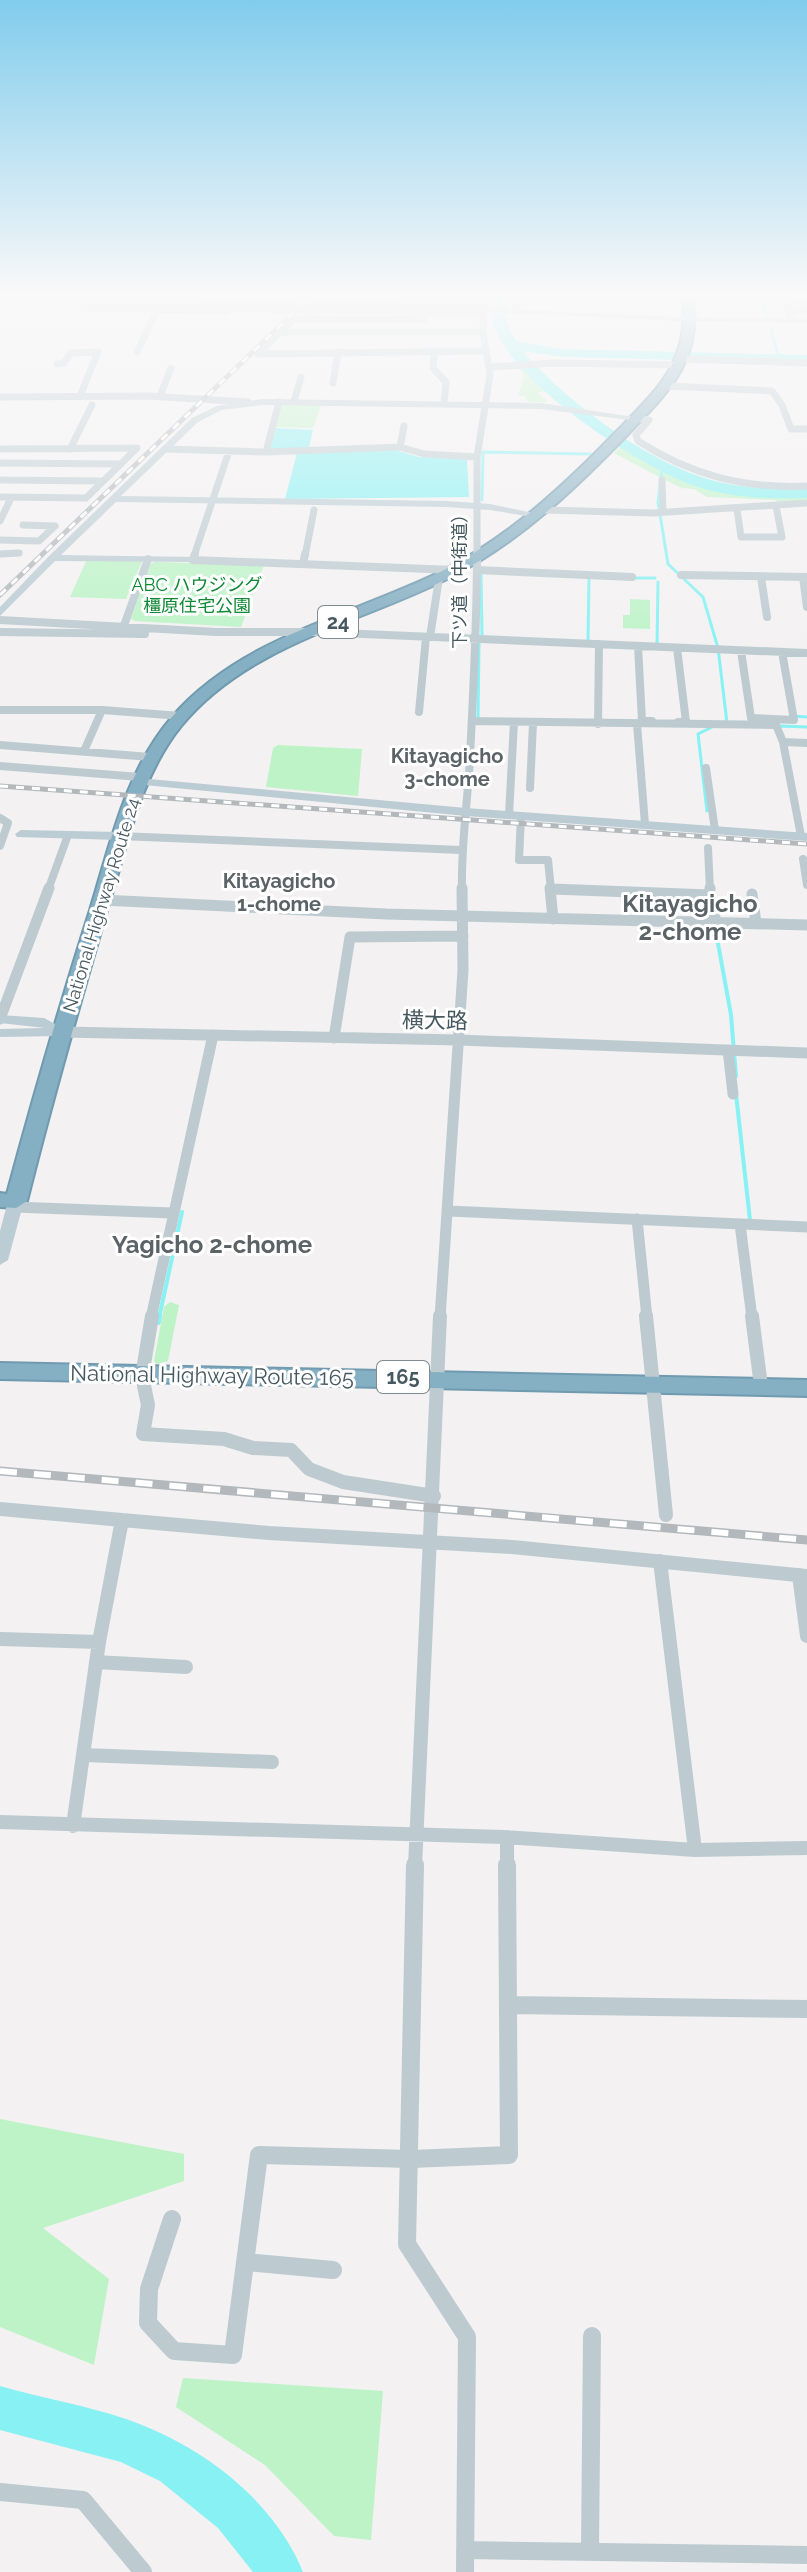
<svg xmlns="http://www.w3.org/2000/svg" width="807" height="2572" font-family="Raleway,'Noto Sans JP',sans-serif">
	<style>
		.green { fill: #bdf3c7 }
		.water { fill: #87f1f3 }
		.lines { fill: none; stroke-linecap: round; stroke-linejoin: round }
		.stream-far2 { stroke: #87f1f3; stroke-width: 3 }
		.stream-far1 { stroke: #87f1f3; stroke-width: 4 }
		.stream { stroke: #87f1f3; stroke-width: 6 }
		.river { fill: #87f1f3; fill-rule: evenodd }
		.highway-casing { stroke: #709aaf; stroke-width: 4 }
		.street-far4 { stroke: #bdcbd1; stroke-width: 7 }
		.street-far3 { stroke: #bdcbd1; stroke-width: 8 }
		.street-far2 { stroke: #bdcbd1; stroke-width: 11 }
		.street-far1 { stroke: #bdcbd1; stroke-width: 14 }
		.street { stroke: #bdcbd1; stroke-width: 18 }
		.secondary { fill: #bbccd4; fill-rule: evenodd }
		.highway { fill: #85afc3; fill-rule: evenodd }
		.rail-far1-casing { stroke: #b2b8bb; stroke-width: 5 }
		.rail-casing { stroke: #b2b8bb; stroke-width: 9 }
		.rail-far1 { stroke: #fff; stroke-width: 3; stroke-dasharray: 8; stroke-linecap: butt }
		.rail { stroke: #fff; stroke-width: 6; stroke-dasharray: 17; stroke-linecap: butt }
		.secondary-bridge { stroke: #bbccd4; stroke-width: 9 }
		.labels { text-anchor: middle; dominant-baseline: central; stroke-width: 6; stroke-linejoin: round; paint-order: stroke }
		.far-street-label { font-size: 18px; fill: #475960; stroke: #fff }
		.far-park-label { font-size: 18px; fill: #108935; stroke: #fff }
		.shield { fill: #fff; stroke: #7e8b90; stroke-width: 2 }
		.shield-label { font-size: 20px; font-weight: bold; fill: #475960 }
		.far-neighbourhood-label { font-size: 20px; font-weight: bold; fill: #5c6366; stroke: #fff }
		.street-label { font-size: 22px; fill: #475960; stroke: #fff }
		.neighbourhood-label { font-size: 24px; font-weight: bold; fill: #5c6366; stroke: #fff }
	</style>
	<rect width="100%" height="100%" fill="#f3f1f1"/>
	<path class="green" d="M526,366l39,38 -7,-1 -14,-12 -6,2 10,9h-20l-4,-6h-6l6,-20 -6,-9z
		M286,405h35l-8,23 -37,-1 5,-21z
		M623,444c56,41 116,50 184,51v6l-29,4 -2,-5 -69,-3 -13,-8 -12,-1 -13,-6 -55,-29z
		M87,559h56l-17,40 -56,-2z
		M155,562l109,3 -23,62 -106,-6 -4,-2 19,-55z
		M630,599l20,1v29l-27,-1v-13h7z
		M278,745l84,4 -4,47 -92,-9 7,-39z
		M170,1302l9,3 -11,56 -11,3 -3,-3 10,-54z
		M0,2119l184,35v27l-141,47 66,51 -15,86 -94,-38z
		M183,2378l200,13 -12,149 -37,-4 -69,-71 -89,-58z"/>
	<path class="water" d="M276,428l37,2 -4,18 -40,3z
		M395,450l24,7 48,2 2,38 -184,2 12,-46z"/>
	<g class="lines">
		<path class="stream-far2" d="M760,296l8,21
			M771,330l8,28
			M668,468l-6,2 -4,32 10,62 35,33 15,51 9,75
			M482,500l1,-48 107,2
			M481,570l1,66
			M632,578h23
			M588,641l1,-65
			M479,642l-1,76 3,1
			M657,645l1,-63
			M792,716l15,1
			M777,730l4,-4 26,1
			M707,811l-9,-77 14,-7"/>
		<path class="stream-far1" d="M715,927l16,88 5,61
			M736,1094l14,126
			M159,1318l23,-106"/>
		<path class="stream" d="M158,1322l1,-6"/>
		<path class="river" d="M495,296h14l-2,27 9,18 46,8 245,6v8l-245,-6 -39,-6c44,51 126,113 192,130 30,8 61,8 92,7v10c-39,1 -78,0 -115,-13 -56,-21 -178,-101 -198,-159 -3,-9 1,-20 1,-30z
			M0,2386c41,12 85,19 126,33 74,26 146,78 177,153h-50l-35,-44 -58,-47 -39,-19 -121,-32z"/>
		<g class="highway-casing">
			<path id="highway" d="M683,296h10c9,63 -22,93 -62,135 -54,56 -109,109 -178,145 -91,47 -204,67 -272,150 -41,51 -53,117 -72,178 -29,99 -57,197 -82,297l-11,7 -16,-1v-14l7,1c26,-96 53,-190 83,-284 21,-68 35,-138 82,-193 68,-79 178,-101 268,-145 69,-35 125,-87 178,-142 43,-44 71,-70 65,-134z
				M0,1363l807,17v16l-807,-17z"/>
		</g>
		<path class="street-far4" d="M445,296l39,1
			M515,296l1,14
			M784,296l8,24
			M787,302l20,1
			M202,303l89,1 -8,7h-6
			M85,308l142,3
			M789,311h18
			M312,312l-7,-2 5,-6 174,2
			M414,313h69
			M281,332h202
			M137,352l20,-42
			M258,354l36,-35h130
			M258,354l228,-3
			M434,354l-1,14 13,14 -2,22
			M683,359l124,4
			M57,364l7,-1 7,-10 27,-1 -18,44
			M490,367l65,-4 124,2
			M333,383l5,-31
			M667,386l105,5 10,14 9,24h16
			M160,396l11,-28
			M0,397l148,-1 100,6
			M294,402l7,-25
			M637,418l12,2 -13,15 2,6c53,34 106,48 169,45
			M400,447l4,-21
			M0,449l137,-1 -51,50 -86,-1
			M70,449l22,-44
			M165,449l101,3 134,-5 24,7 53,3
			M266,452l13,-50
			M0,463l121,1
			M0,480l103,1
			M662,480l1,32
			M737,509l4,28h41l-6,-31
			M545,510l108,3 154,-10
			M0,521l11,-23
			M0,540l39,1 16,-15 -32,-1
			M0,554l19,-1
			M194,556l35,-105
			M305,556l9,-46
			M477,556v-99l13,-82 -7,-43 1,-36"/>
		<path class="street-far3" d="M195,554l-2,6 262,10
			M303,564l2,-10
			M477,570l155,7
			M681,575l126,2
			M761,577l6,40
			M803,577l4,30
			M0,620l216,12h100l491,21
			M122,631l26,-72
			M0,632l145,2
			M430,637l9,-59
			M638,646l4,75h10
			M677,648l9,74h-8
			M741,651l10,67 43,2 -12,-68
			M0,710h102l79,6
			M419,712l7,-75
			M473,721l303,4 7,17 18,94
			M598,724l1,-80
			M637,724l8,100
			M783,742l24,1
			M0,745l150,12
			M84,751l18,-41
			M0,766l140,11
			M706,768l9,62
			M530,788l3,-65
			M509,815l5,-93
			M521,816l-2,44h29l3,30
			M0,818l8,5 -8,23
			M119,836l342,14
			M708,848l2,42
			M803,859l4,26
			M552,889l15,1
			M48,890l20,-55
			M462,890c-1,-39 4,-77 7,-116 4,-73 8,-146 8,-220"/>
		<path class="street-far2" d="M550,888l3,31
			M710,888v7
			M552,889l158,6 6,27
			M752,894l4,29
			M102,900l284,14 421,11
			M0,1019l49,-131
			M63,1032l395,8 349,13
			M334,1038l16,-101 113,-1
			M728,1050l5,44
			M14,1207l158,6
			M448,1211l359,16
			M637,1219l10,99
			M740,1224l12,94
			M151,1318l62,-283
			M440,1318l23,-348 -1,-82"/>
		<path class="street-far1" d="M152,1316l-10,60 6,29 -5,29 81,5 29,9 38,2 18,19 34,13 91,14
			M646,1316l20,199
			M752,1316l9,70
			M0,1509l122,11
			M660,1561l35,289
			M799,1575l8,61
			M0,1639l99,3
			M96,1662l90,5
			M84,1755l188,7
			M0,1822l503,15 192,13 112,-2
			M73,1826l26,-184 23,-122 147,13 243,14 295,29
			M507,1837v30
			M415,1867l25,-551"/>
		<path class="street" d="M415,1865l-8,379 60,93 -2,235
			M509,2005l298,4
			M172,2219l-23,70 -1,34 26,28 59,4 26,-200 152,4 98,-4 -2,-290
			M245,2262l88,8
			M0,2492l83,8 60,72
			M465,2550l342,5
			M590,2551l2,-215"/>
		<path class="secondary" d="M0,302l215,1 4,2 -4,2 -215,-1z
			M424,305l251,12 132,2v4l-132,-2 -254,-12z
			M263,399l278,4 100,15 -4,3 -96,-12 -278,-4 -41,5 -24,12 -77,74 326,5 43,3 53,11 -5,3 -48,-8 -43,-3 -331,-5 -55,53 132,2 3,1v4l-141,-1 -55,55v-9l49,-51 143,-138 25,-12z
			M138,778l328,30 341,25v8l-341,-25 -332,-32 -2,-2z
			M21,830l98,2 6,4 -6,4 -102,-3 -2,-3z
			M0,1015l44,3 26,14 -7,4 -63,1v-8l45,-1 -45,-5z
			M16,1196l8,5 -16,59 -8,5v-34l8,-30z"/>
		<use href="#highway" class="highway"/>
		<g class="rail-far1-casing">
			<path id="rail-far1" d="M0,595l311,-299
				M0,786l807,58"/>
		</g>
		<g class="rail-casing">
			<path id="rail" d="M0,1471l807,69"/>
		</g>
		<use href="#rail-far1" class="rail-far1"/>
		<use href="#rail" class="rail"/>
		<path class="secondary-bridge" d="M215,308l211,2"/>
	</g>
	<linearGradient id="sky" x2="0" y2="1"><stop stop-color="#81ccec"/><stop offset="0.45" stop-color="#faf9f9"/><stop offset="1" stop-color="#faf9f9" stop-opacity="0"/></linearGradient>
	<rect width="807" height="656" fill="url(#sky)"/>
	<g class="labels">
		<g class="far-street-label">
			<text transform="translate(459 577) rotate(-90)">下ツ道（中街道）</text>
			<text transform="translate(101 905) rotate(-73)">National Highway Route 24</text>
		</g>
		<g class="far-park-label">
			<text x="197" y="584">ABC ハウジング<tspan x="197" dy="21">橿原住宅公園</tspan></text>
		</g>
		<g class="shield">
			<rect x="318" y="606" width="40" height="32" rx="6"/>
			<rect x="377" y="1361" width="52" height="32" rx="6"/>
		</g>
		<g class="shield-label">
			<text x="338" y="622">24</text>
			<text x="403" y="1377">165</text>
		</g>
		<g class="far-neighbourhood-label">
			<text x="447" y="756">Kitayagicho<tspan x="447" dy="23">3-chome</tspan></text>
			<text x="279" y="881">Kitayagicho<tspan x="279" dy="23">1-chome</tspan></text>
		</g>
		<g class="street-label">
			<text transform="translate(435 1020) rotate(1)">横大路</text>
			<text transform="translate(212 1375) rotate(1)">National Highway Route 165</text>
		</g>
		<g class="neighbourhood-label">
			<text x="690" y="903">Kitayagicho<tspan x="690" dy="28">2-chome</tspan></text>
			<text x="212" y="1244">Yagicho 2-chome</text>
		</g>
	</g>
</svg>
